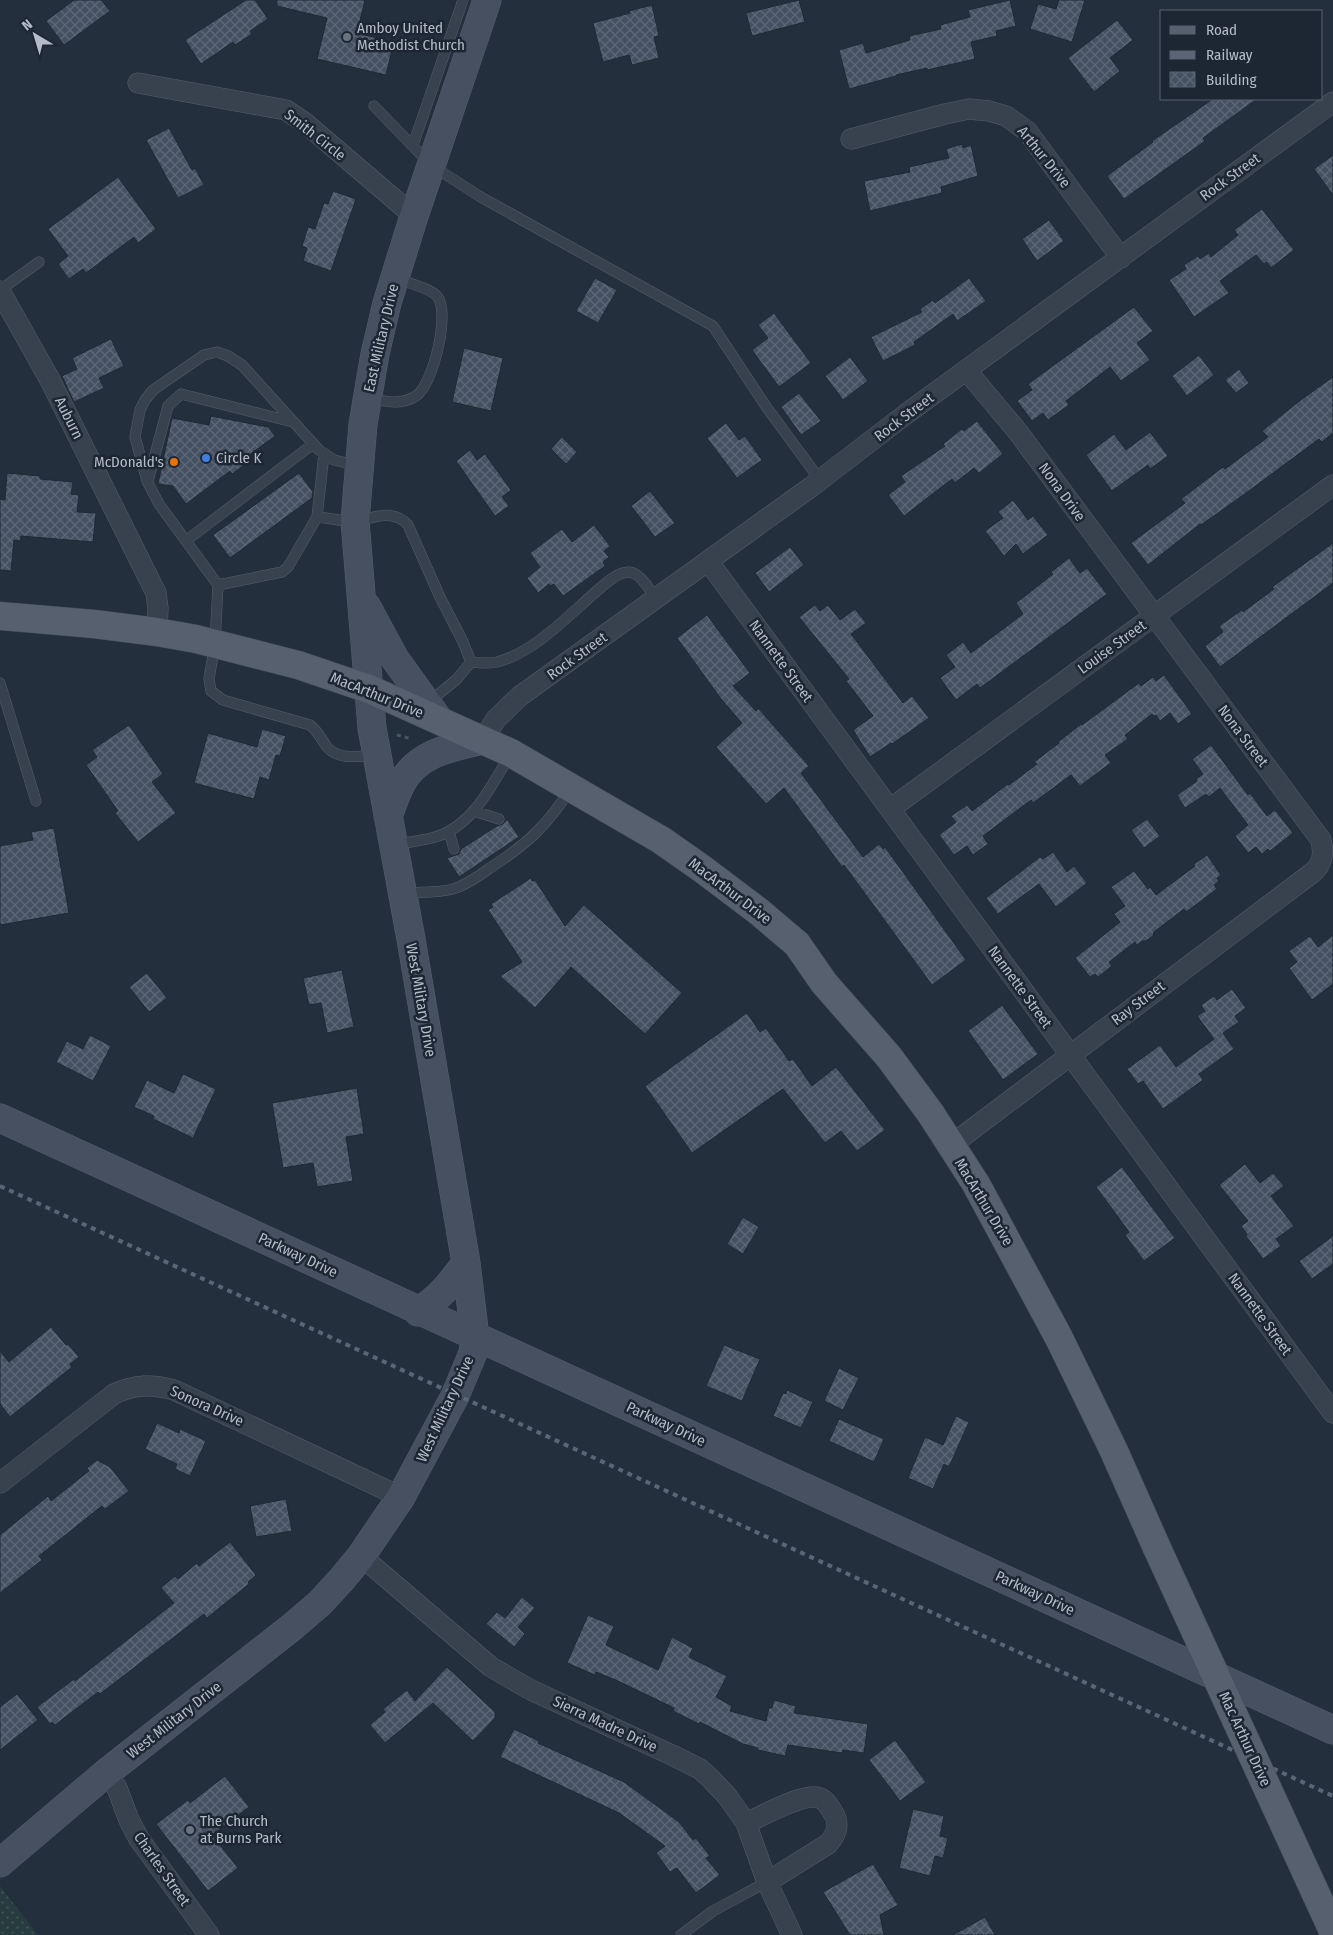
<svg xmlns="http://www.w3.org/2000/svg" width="1333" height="1935" font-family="'Fira Sans Condensed',sans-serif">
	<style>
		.park { fill: url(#park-dots) }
		.building { fill: url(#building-cross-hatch); stroke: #1f2835 }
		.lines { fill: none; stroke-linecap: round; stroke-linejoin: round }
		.lane-casing { stroke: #565f6c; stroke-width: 11 }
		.street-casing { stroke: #565f6c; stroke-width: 21 }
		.secondary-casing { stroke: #565f6c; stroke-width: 29 }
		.primary-casing { stroke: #414a57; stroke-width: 29 }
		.path { stroke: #44595c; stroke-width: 3; stroke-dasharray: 4 4; stroke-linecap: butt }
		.lane { stroke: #38414e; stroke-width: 10 }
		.street { stroke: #38414e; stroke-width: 20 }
		.secondary { stroke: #465061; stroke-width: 28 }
		.primary { stroke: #56606e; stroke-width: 28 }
		.rail { stroke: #5a6575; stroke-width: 4; stroke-dasharray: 5 5; stroke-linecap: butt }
		.primary-bridge-casing { stroke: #414a57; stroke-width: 29; stroke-linecap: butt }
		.primary-bridge { stroke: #56606e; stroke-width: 28 }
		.worship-dot { fill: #6b7280; stroke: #1d2633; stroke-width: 2 }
		.shop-dot { fill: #3f7fe0; stroke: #1d2633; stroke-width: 2 }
		.food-dot { fill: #e8710a; stroke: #1d2633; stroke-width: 2 }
		.labels { text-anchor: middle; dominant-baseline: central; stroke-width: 5; stroke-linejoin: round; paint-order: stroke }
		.poi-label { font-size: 15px; fill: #b4bcc9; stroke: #1d2633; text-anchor: start }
		.street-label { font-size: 15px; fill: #b4bcc9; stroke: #1d2633 }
	</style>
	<defs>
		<pattern id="park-dots" width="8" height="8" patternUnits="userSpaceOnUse" patternTransform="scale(1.25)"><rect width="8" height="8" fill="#263c3f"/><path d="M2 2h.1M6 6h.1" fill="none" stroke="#435659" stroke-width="1.8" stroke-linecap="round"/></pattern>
		<pattern id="building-cross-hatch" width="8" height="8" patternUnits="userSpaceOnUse" patternTransform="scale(1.25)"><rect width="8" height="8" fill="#455162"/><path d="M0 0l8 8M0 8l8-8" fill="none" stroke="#5d6877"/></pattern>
	</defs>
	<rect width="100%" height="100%" fill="#242f3e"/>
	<path class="park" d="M0,1886l38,49h-38z"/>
	<path class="building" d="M74,0h27l9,11 -46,34 -18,-24z
		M246,0h9l13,19 -18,12 2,3 -17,11 -2,-3 -32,22 -16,-24z
		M277,0h88l-8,33 37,9 -8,33 -69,-16 10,-41 -50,-12z
		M799,0l6,22 -53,14 -6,-23z
		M1010,0l6,26 -20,5 1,5 -26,6 4,17 -48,11v-2l-31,7v1l-47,13 -10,-39 24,-7 3,10 44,-13 -1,-4 32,-7 -1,-4 30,-8 -2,-7z
		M1059,0h26l-13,42 -42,-13 8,-25 18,5z
		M652,5l7,31 -5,1 5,21 -27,7 -3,-10 -26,7 -10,-39 37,-10 -1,-2z
		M1117,20l16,20 -23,18 10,13 -26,21 -26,-34z
		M1213,99h44l-54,39 2,3 -81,58 -17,-23 46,-34 -1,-1z
		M169,128l23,42 3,-2 9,17 -26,13 -32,-58z
		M962,144l1,4 8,-3 7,31 -37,11 1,6 -72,18 -6,-30 46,-9 -1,-5 40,-9 -3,-9z
		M1333,155v40l-19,-26z
		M118,177l38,52 -18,14 -4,-6 -48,36 -3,-4 -14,10 -11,-15 10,-8 -20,-27z
		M333,191l23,8 -25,72 -28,-10 4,-13 -5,-2 6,-19 7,2 9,-26 4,1z
		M1262,209l32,41 -23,18 -4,-6 -3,2 -8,-9 -36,26 9,12 -35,24 -25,-37 17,-11 -2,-4 14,-9 2,3 9,-6 2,4 27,-22 -4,-5z
		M1049,220l15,21 -27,20 -15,-22z
		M595,278l22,12 -19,33 -22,-12z
		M969,278l17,23 -29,20 -4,-7 -39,28 1,3 -32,16 -12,-24 51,-25 -2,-3 13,-9 2,3z
		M1134,307l19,24 -16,12 13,17 -29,21 -11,-14 -44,34 3,4 -21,15 -5,-7 -11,8 -15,-20 15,-11 -4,-6z
		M774,313l37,50 -32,24 -27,-37 16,-12 -10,-13z
		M111,339l13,27 -25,12 5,10 -30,14 -12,-26 15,-7 -5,-11z
		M464,348l39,10 -12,53 -39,-9z
		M1199,355l15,20 -27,21 -15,-20z
		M850,357l18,24 -25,19 -18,-24z
		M1239,369l10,14 -13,10 -11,-13z
		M1333,377v56l-11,9 -3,-3 -77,57 -41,29 -1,-1 -52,41 -17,-22 54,-40 -4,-4 42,-32 2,2 43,-32 -6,-6 40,-32z
		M799,393l22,28 -20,14 -20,-28z
		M211,416l57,11 7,9 -27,20 3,4 -19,14 -2,-3 -44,33 -13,-18 -15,-2 14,-66 37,7z
		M977,421l26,33 -24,19 -5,-5 -19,15 -3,-4 -48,37 -16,-21 17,-13 -4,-6 44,-30 -2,-2 19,-15 2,2z
		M726,423l13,17 6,-4 17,24 -25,18 -30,-40z
		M1150,432l18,24 -18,13 -2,-4 -36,26 -26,-36 28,-21 12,16z
		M562,437l15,15 -11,12 -15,-15z
		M470,450l7,10 8,-6 26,36 -9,7 7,9 -14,10 -39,-55z
		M7,473l33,3v3l33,3 -2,12 8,1 -2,17 19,1 -3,29 -72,-6 -1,5 -6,-1 -3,31 -11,-1v-71l5,1z
		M299,473l14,19 -1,6 -82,60 -17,-23z
		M650,491l25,32 -20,14 -24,-31z
		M1013,500l15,20 5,-4 15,19 -25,19 -7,-10 -12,12 -19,-25 18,-13 -5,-6z
		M594,525l16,21 -6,5 5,6 -6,5 2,4 -42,30 -9,-12 -4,2 -1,-2 -11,9 -11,-15 13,-11 -10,-14 32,-24 10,13z
		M1333,543v40l-113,84 -15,-21 18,-14 -4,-6 23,-16 1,2 31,-23 -2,-2z
		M790,547l14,18 -35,27 -14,-19z
		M1069,558l11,15 7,-5 20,26 -127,94 -3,-4 -21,16 -16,-22 15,-11 -9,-12 17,-13 8,11 52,-39 -7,-11 37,-29 -2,-2z
		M815,605l5,6 8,-6 12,15 15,-11 11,14 -15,11 52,69 9,-7 17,22 -37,26 -1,-1 -21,14 -17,-27 20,-14 -27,-35 3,-2 -50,-62z
		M707,615l43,58 -17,13 23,25 2,-3 51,58 -8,7 62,84 16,-13 4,5 2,-2 81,113 -34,25 -88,-120 -2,2 -58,-79 -18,16 -50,-57 26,-24 -21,-24 -44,-61z
		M1164,675l28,39 -14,10 -8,-11 -10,8 -4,-6 -2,1 -2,-2 -27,21 3,4 -23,16 6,8 -31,23 -9,-11 -38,28 -2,-3 -48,36 5,8 -15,11 -6,-9 -13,9 -15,-20 17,-13 -5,-6 16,-11 5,6 36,-27 1,1 28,-21 -3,-2 25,-19 -1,-1 23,-18 1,1 57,-42 2,3 12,-9 3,4z
		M129,725l34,49 -11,8 24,31 -38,29 -23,-29 3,-2 -32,-46 11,-8 -5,-7z
		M262,729l24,7 -6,20 -4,-1 -7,25 -9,-3 -6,22 -60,-16 14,-50 49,14z
		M1211,745l37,50 2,-2 17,23 8,-6 18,23 -23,18 -2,-2 -6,5 -6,-7 -8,6 -13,-17 13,-11 -28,-37 -11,9 -3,-3 -21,14 -8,-13 20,-14 -1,-2 7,-5 -11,-15z
		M507,819l12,18 -60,40 -12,-19 12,-4 2,-5 36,-23 6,-2z
		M1147,819l13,17 -16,12 -13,-18z
		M54,828l15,85 -69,12v-79l33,-6 -2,-8z
		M1053,852l14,20 7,-6 13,17 -31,24 -17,-23 -41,30 -12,-16 54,-41 3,2z
		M1207,855l14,20 -4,3 2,3 -5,4 3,4 -31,23 -2,-3 -30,23 -1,4 -7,5h-4l-5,4 -2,-3 -26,20 3,4 -14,11 -3,-3 -5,3 -15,-19 45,-36 -6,-8 11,-8 -14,-19 23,-16 14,18 2,-2 6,8 39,-29 -1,-2z
		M531,878l1,3 3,-1 30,46 19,-21 98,88 -37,41 -74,-67 -36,41 -35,-32 22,-14 -34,-52 5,-3 -2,-3z
		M1333,935v49l-21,16 -23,-32 8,-6 -8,-11 21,-15 8,11z
		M342,970l12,57 -27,6 -6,-30 -12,2 -6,-27z
		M147,973l20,25 -18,14 -20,-25z
		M1232,989l14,19 -11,8 4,6 -16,11 11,16 -35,25 4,6 -40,29 -20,-28 -5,3 -11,-15 33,-24 16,22 38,-28 -17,-23 8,-5 -4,-6 13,-9 3,4z
		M1002,1005l36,49 -35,26 -35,-49z
		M747,1013l13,19 6,-4 23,33 4,-2 19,27 24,-19 49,63 -28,21 -16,-20 -16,12 -42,-54 -91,64 -47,-67z
		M90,1035l21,11 -18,35 -37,-19 11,-21 16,8z
		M183,1074l33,15 -23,49 -40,-19 1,-3 -20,-9 13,-27 27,13z
		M357,1088l7,46 -18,3 7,44 -36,6 -4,-24 -30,5 -11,-65z
		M1245,1164l15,19 13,-10 11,13 -13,10 23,30 -18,13 5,7 -18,13 -17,-23 1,-2 -6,-8 7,-5 -29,-36z
		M1122,1167l53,71 -31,23 -19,-26 4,-3 -33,-45z
		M743,1217l16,10 -16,27 -16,-10z
		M1333,1236v28l-21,15 -13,-18z
		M51,1327l15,18 2,-1 11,13 -9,7 2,3 -62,50 -10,-13v-53l9,11z
		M724,1345l36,14 -18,42 -36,-15z
		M839,1368l20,10 -16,32 -19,-9z
		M787,1390l26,12 -12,26 -28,-12 10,-23 3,1z
		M956,1416l13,6 -20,45 -5,-3 -11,25 -25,-11 17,-41 18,8z
		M839,1419l45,20 -10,23 -45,-21z
		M157,1423l22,10 1,-4 26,12 -16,35 -15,-7 2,-5 -32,-15z
		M97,1460l13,7 19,24 -24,18 -3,-3 -63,50 3,4 -42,33v-58l48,-39 3,5 38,-30 -2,-3z
		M286,1499l6,32 -36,6 -6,-31z
		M230,1542l26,33 -8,7 1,2 -42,34 -3,-4 -104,80 -2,-2 -43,33 -3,-3 -2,2 -13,-17 37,-28 1,2 99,-78 -13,-15 14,-12 3,3 19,-16 2,3z
		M522,1597l13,11 -17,19 7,7 -11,13 -28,-23 11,-12 8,6z
		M588,1615l26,11 -8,19 52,25 14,-33 21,11 -4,9 38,19 -11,21 16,9 -2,5 36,10 3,-13h3l2,-8 22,6 -2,7 74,11 -4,29 -21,-3 -1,3 -54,-8 -3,11 -27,-6v-2l-15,-4 -43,-22 -1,2 -26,-13 1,-3 -56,-27 -22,-9 -1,3 -28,-12z
		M447,1667l48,45v6l-22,23 -40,-38 -48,40 -15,-18 15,-13 -2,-3 24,-19 8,11z
		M17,1694l21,26 -38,30v-43z
		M514,1729l25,12 -1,2 86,39 55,40 14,18 3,-2 14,18 -4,2 14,17 -24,18 -19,-25 -7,4 -14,-19 9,-7 -46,-33 -119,-56z
		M895,1740l31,42 -26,19 -31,-41z
		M225,1776l24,31 -37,28 26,33 -30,23 -52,-67 32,-24 2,3z
		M913,1809l31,7 -4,20 8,2 -5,20 -8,-2 -5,20 -31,-8z
		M873,1864l25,41 -18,10 4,20h-34l-27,-43z
		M985,1917l10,18h-42z"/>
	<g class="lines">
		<g class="lane-casing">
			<path id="lane" d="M374,106l57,59 48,31 234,130 52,79 55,75
				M413,145l50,-145
				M0,290l39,-28
				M368,398c17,3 32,8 48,-2 17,-11 35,-84 21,-100 -7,-8 -32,-14 -42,-18
				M359,466l-25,-6 -15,-10 -77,-85 -14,-9 -11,-4 -13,3 -51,35 -8,10 -5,10 -5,27 12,44 12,23 59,81 -3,59 -6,35 2,12 12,9 87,25c8,6 11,14 17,22 12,14 32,9 48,8
				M148,481l20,-75 13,-12 112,28
				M317,517l7,-63
				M187,540l126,-96
				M218,585l64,-13 6,-5 29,-50c13,1 28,5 40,4 18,-3 36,-13 51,4l31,70 24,47 8,20 -14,17 -28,23
				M471,662c9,1 17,2 26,0 37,-9 74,-49 102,-73 8,-7 19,-17 30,-17 12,1 20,18 27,26
				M0,683l36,118
				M474,811l25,8
				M449,832l5,17
				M394,845c13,-3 28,-4 41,-8 38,-11 57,-52 76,-84
				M403,893c16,-1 35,0 50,-4 13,-4 26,-13 37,-21 37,-24 57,-42 81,-80
				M681,1935l32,-24 54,-29"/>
		</g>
		<g class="street-casing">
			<path id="street" d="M138,83l148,27 18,12 110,94
				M851,139l94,-25 24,-5 20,2 17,5 21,15 94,127
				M0,291l50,89 106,213 2,15 -1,24
				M708,561l625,852
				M483,740l13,-21 24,-23 291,-209 95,-73 427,-312
				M890,809l443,-324
				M950,1146l362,-273c11,-9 12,-19 9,-33l-303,-408 -51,-61
				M0,1483l114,-89c21,-10 39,-10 60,-4l227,107
				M361,1556l130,111 40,23 143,66 26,13 11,10 16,17 19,27 21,59 25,53
				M106,1773l11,15 12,32 10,19 70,96
				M746,1823c17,-7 57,-31 74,-25 7,3 11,11 15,18 5,11 0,20 -7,28l-61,38"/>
		</g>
		<g class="secondary-casing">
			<path id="secondary" d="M367,607l28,52 44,61
				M388,816c4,-10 8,-22 13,-32 16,-31 51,-37 82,-44
				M0,1118l1333,612
				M418,1312c23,-15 32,-28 48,-49
				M0,1863l106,-90 186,-146 28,-24 22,-24 19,-23 40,-59 54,-101 18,-43 2,-16 -9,-74 -55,-324 -39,-211 -17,-207 8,-97 12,-70 12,-51 27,-87 73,-216"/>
		</g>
		<g class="primary-casing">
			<path id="primary" d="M0,616l94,8 63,8 39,7 102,26 71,24 142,64 150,87 40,28 57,43 39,33 27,39 65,74 42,57 45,70 83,154 55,113 43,97"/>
		</g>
		<path class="path" d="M397,735l15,4"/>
		<use href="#lane" class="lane"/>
		<use href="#street" class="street"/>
		<use href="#secondary" class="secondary"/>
		<use href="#primary" class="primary"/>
		<path class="rail" d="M0,1186l1333,610"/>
		<g class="primary-bridge-casing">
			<path id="primary-bridge" d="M1157,1548l176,383"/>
		</g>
		<use href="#primary-bridge" class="primary-bridge"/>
	</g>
	<g class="worship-dot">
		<circle cx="347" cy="37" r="5"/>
		<circle cx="190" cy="1830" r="5"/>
	</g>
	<circle class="shop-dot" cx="206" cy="458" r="5"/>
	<circle class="food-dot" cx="174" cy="462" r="5"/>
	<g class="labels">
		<g class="poi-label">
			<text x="357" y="28">Amboy United<tspan x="357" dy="17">Methodist Church</tspan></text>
			<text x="216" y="458">Circle K</text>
			<text x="164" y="462" text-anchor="end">McDonald's</text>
			<text x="200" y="1821">The Church<tspan x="200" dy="17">at Burns Park</tspan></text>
		</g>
		<g class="street-label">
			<text transform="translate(315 135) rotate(38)">Smith Circle</text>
			<text transform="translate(1044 157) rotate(51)">Arthur Drive</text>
			<text transform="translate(1230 177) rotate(-36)">Rock Street</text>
			<text transform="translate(381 338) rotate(-77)">East Military Drive</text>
			<text transform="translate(904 417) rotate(-37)">Rock Street</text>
			<text transform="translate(69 418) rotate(63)">Auburn</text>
			<text transform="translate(1062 492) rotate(54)">Nona Drive</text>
			<text transform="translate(1112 647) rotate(-36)">Louise Street</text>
			<text transform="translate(577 656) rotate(-36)">Rock Street</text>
			<text transform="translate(781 661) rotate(54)">Nannette Street</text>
			<text transform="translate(377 695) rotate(22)">MacArthur Drive</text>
			<text transform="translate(1243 736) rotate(53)">Nona Street</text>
			<text transform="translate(730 891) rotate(37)">MacArthur Drive</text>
			<text transform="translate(1020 987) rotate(54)">Nannette Street</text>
			<text transform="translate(421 1000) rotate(80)">West Military Drive</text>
			<text transform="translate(1138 1003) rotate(-37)">Ray Street</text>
			<text transform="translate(984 1202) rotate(59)">MacArthur Drive</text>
			<text transform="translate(298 1255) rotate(25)">Parkway Drive</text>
			<text transform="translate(1260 1314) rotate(54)">Nannette Street</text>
			<text transform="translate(207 1406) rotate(24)">Sonora Drive</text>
			<text transform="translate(445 1409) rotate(-65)">West Military Drive</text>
			<text transform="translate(666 1424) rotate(25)">Parkway Drive</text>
			<text transform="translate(1035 1593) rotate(25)">Parkway Drive</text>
			<text transform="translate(174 1720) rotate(-38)">West Military Drive</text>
			<text transform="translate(605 1724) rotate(25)">Sierra Madre Drive</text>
			<text transform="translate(1245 1739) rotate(65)">Mac Arthur Drive</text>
			<text transform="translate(162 1869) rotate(55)">Charles Street</text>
		</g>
	</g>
	<rect x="1160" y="10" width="162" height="90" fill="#1d2633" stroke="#59626f"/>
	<rect x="1170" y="26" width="25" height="8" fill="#56606e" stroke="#59626f"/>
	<text x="1206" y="35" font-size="15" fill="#b4bcc9">Road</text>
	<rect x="1170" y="51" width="25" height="8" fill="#5a6575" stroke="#59626f"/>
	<text x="1206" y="60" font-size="15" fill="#b4bcc9">Railway</text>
	<rect x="1170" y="72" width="25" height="15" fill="url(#building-cross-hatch)" stroke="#59626f"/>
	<text x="1206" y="85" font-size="15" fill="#b4bcc9">Building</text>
	<g transform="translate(35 35) rotate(322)" stroke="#1d2633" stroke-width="4" paint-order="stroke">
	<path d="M0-4L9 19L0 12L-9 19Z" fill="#b4bcc9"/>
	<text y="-8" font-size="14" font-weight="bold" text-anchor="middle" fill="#b4bcc9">N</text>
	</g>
</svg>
